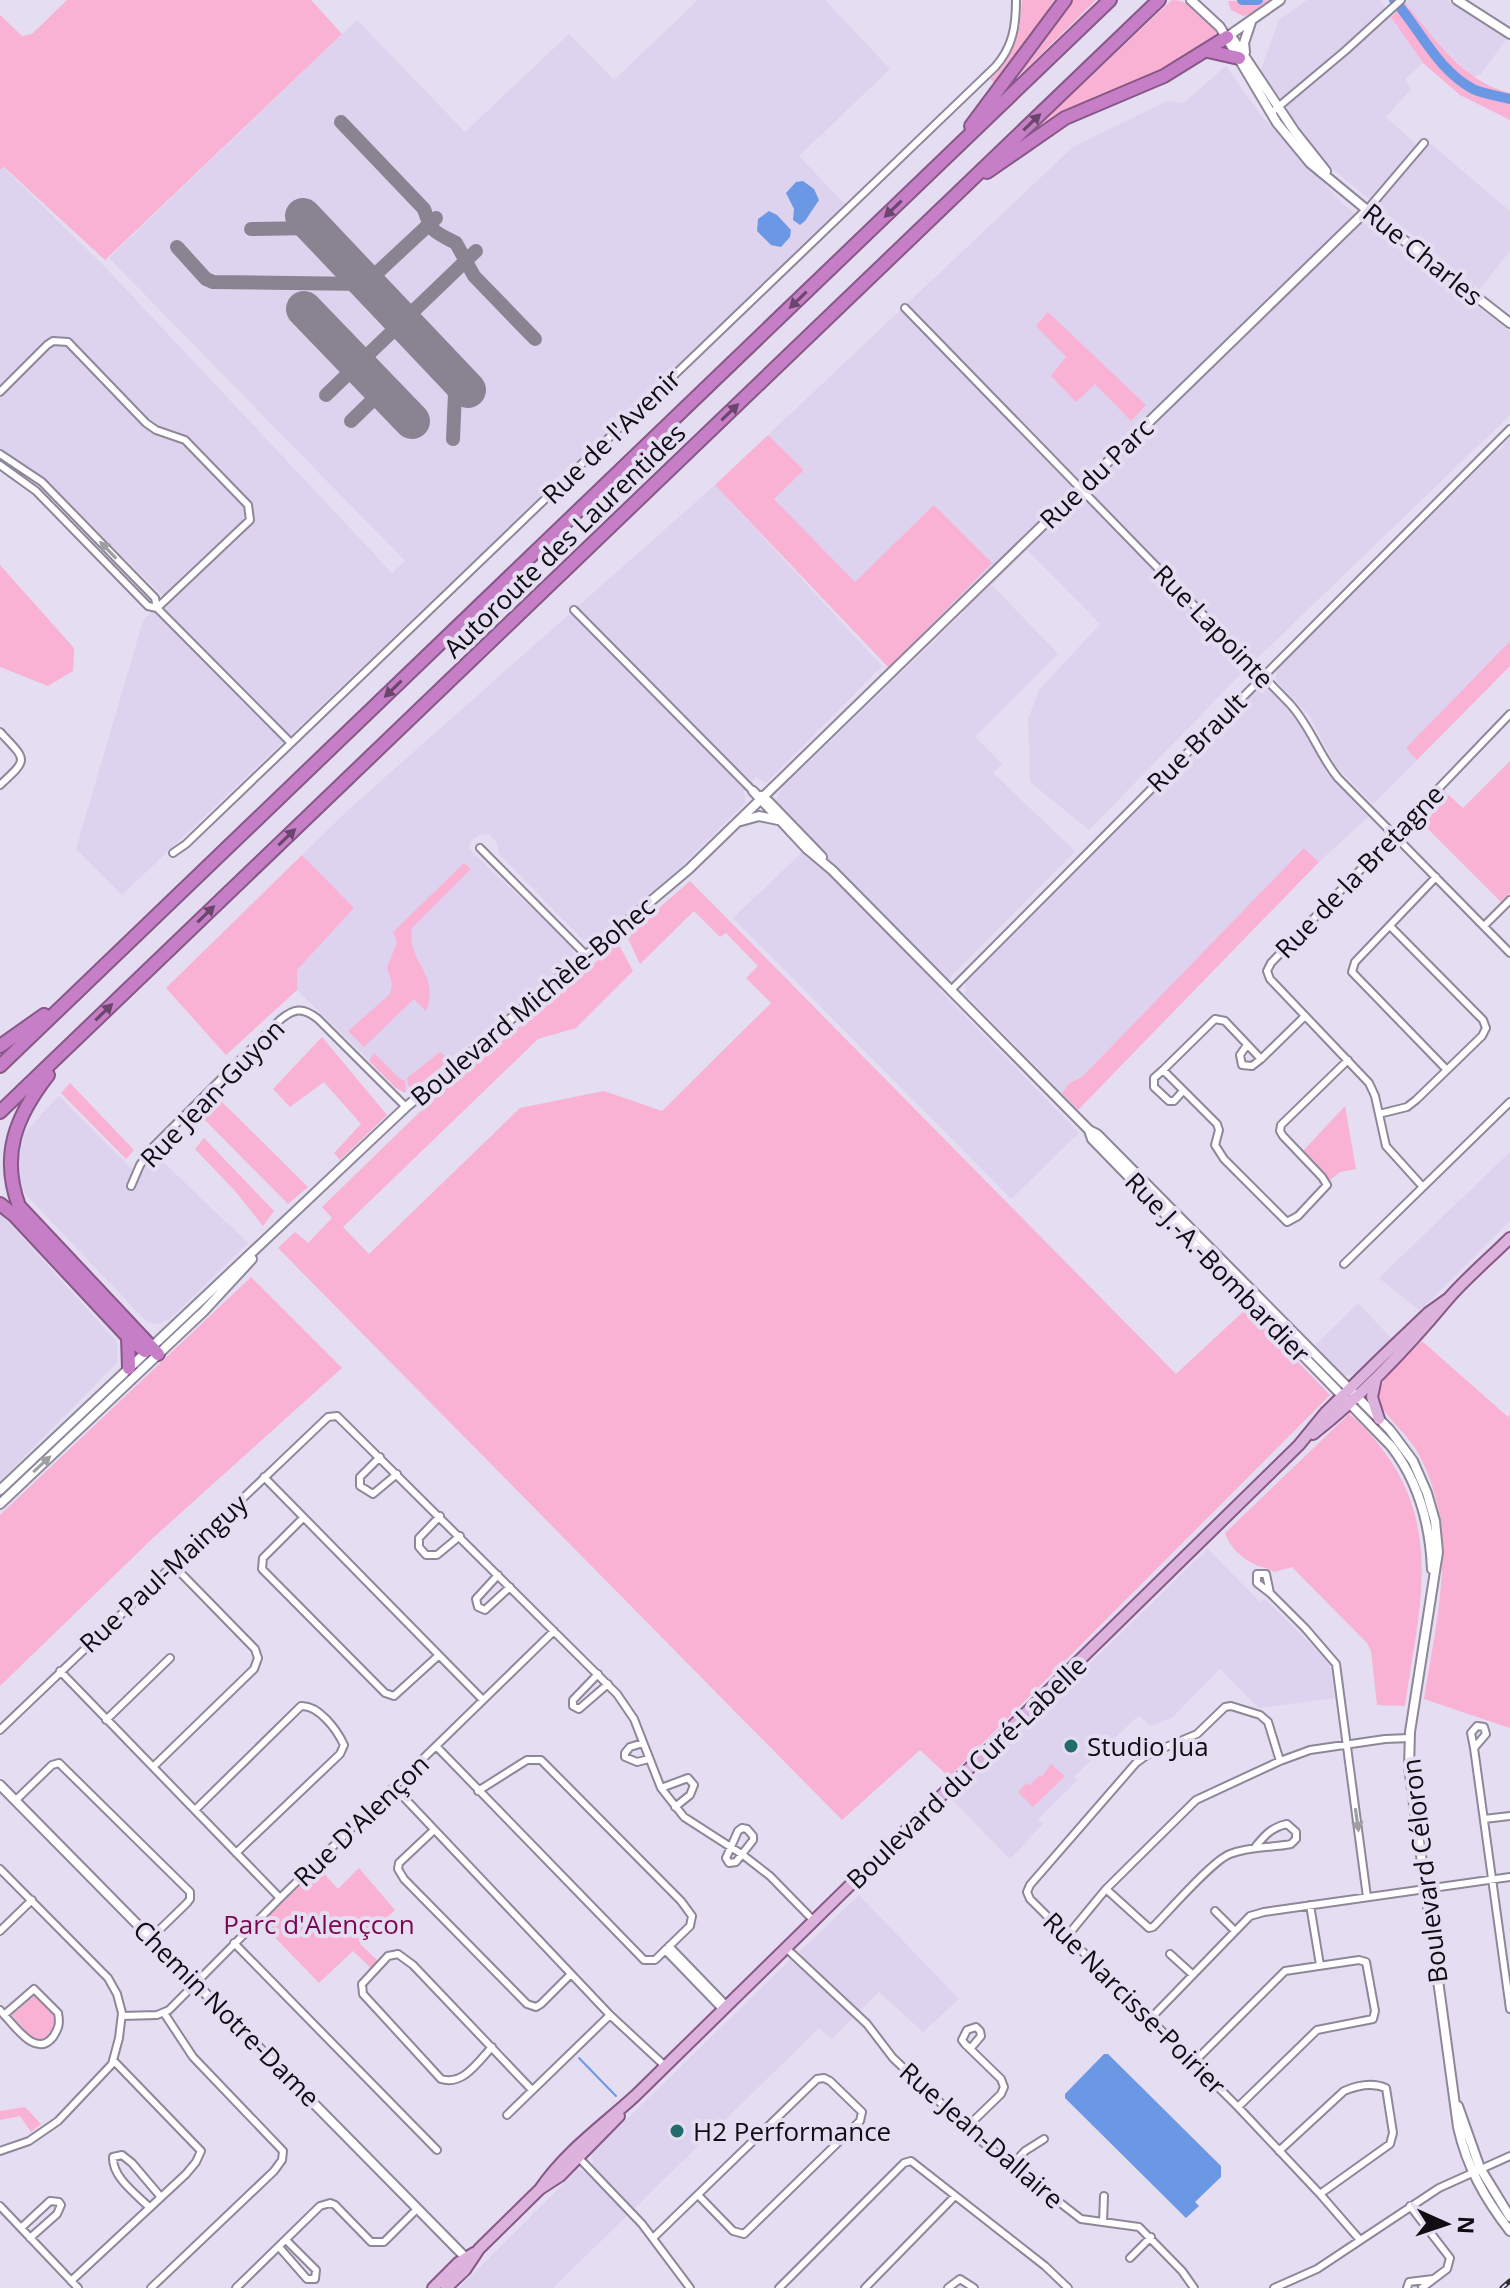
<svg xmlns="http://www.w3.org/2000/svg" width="1510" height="2288" font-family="'Open Sans',sans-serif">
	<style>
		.built { fill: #ded3ee }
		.green { fill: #f9b1d4 }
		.water { fill: #6a98e4 }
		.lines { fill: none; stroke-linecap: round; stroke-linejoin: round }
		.stream { stroke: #6a98e4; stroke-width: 2 }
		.river { stroke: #6a98e4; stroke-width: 10 }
		.taxiway { stroke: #8a8492; stroke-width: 14 }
		.runway { stroke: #8a8492; stroke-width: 36 }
		.minor-casing { stroke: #8e8799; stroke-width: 10 }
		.tertiary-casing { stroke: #8e8799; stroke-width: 12 }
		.primary-casing { stroke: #865787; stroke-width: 14 }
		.motorway-casing { stroke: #865787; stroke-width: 16 }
		.minor { stroke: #fff; stroke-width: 6 }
		.tertiary { stroke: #fff; stroke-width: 8 }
		.primary { stroke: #ddb2dd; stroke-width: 10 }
		.motorway { stroke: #c67fc6; stroke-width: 12 }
		.rail-casing { stroke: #2f2b34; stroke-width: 5 }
		.rail { stroke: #e5ddf1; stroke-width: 2; stroke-dasharray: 6; stroke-linecap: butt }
		.oneway { fill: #6a466c }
		.oneway2 { fill: #9f9ea1 }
		.poi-dot { fill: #216d6c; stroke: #e5ddf1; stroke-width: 3 }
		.labels { text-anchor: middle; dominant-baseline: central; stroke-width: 8; stroke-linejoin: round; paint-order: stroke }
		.street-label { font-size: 26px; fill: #0f0c13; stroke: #e5ddf1 }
		.poi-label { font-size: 26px; fill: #0f0c13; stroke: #e5ddf1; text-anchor: start }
		.park-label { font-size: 26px; fill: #790850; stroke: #e5ddf1 }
	</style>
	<rect width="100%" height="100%" fill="#e5ddf1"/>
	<path class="built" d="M698,0h127l65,69 -91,87 41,43 5,4 6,-1 -729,693 -46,-46 67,-228 22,-23 -124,-122 -41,-27v-280l3,-2 103,101 286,305 13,-12 -296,-303 248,-238 108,112 104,-98 45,46z
		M1307,0h73l43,63 -18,16 6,10 -25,28 32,29 7,-7 85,72v40l-31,39 -144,-119 -28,-30 -20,-29v-6l-27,-34 19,-52z
		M1408,0h39l61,37 -27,37 -8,3 -29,-28 -39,-45z
		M1226,66l34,48 82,89 31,27 137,101v84l-268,258 -153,157 -59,-48 -2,-63 11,-29 61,-66 -73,-74 -35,35 66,69 -83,83 27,27 -9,9 82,78 -136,138 140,144 -68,66 -278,-281 81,-77 -38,-41 5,-11 183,-177 -10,-14 -99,-15 -82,-85 30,-29 -35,-34 305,-288 94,-46 17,2z
		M1510,436v205l-104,107 11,12 -44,44 -38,-39 -26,-50 -33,-34v-10l220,-220 5,-2z
		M715,485l167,181 -116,117 -10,-6 -12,14 1,12 -65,65 -92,77 -89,-91 -2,-11 -7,-8 -9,-1 -10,7 -3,7 104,99 2,8 -7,11 -41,35 -2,-2 -113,92 -9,1 -105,-102v-20l57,-62 -52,-53 45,-44z
		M1259,687l10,3 28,28 30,55 41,44 -49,45 -14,-14 -223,229 -11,6 -9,10 -97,-99 1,-11z
		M59,1096l80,80 15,-23 94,90 -78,76 -12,5 -12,-3 -119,-125 -10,-16 -2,-30 8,-16z
		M1510,1152v69l-90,90 -41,-33z
		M0,1213l117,129v21l-117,118z
		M1358,1303l35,37 -34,33 -13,3 -32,-30z
		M1207,1548l53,54 5,-3 61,60 4,7 5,32 -76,10 -39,-39 -47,48 -23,9 -11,-11 -65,62 3,4 -39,38 5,5 -33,35 -59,-60 247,-241 5,-3z
		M859,1895l100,104 -36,33 -44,-40 -47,47 -13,-11 -266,260h-94l119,-119 6,3 9,-10 -2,-8 199,-194 4,3 7,-7 -2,-4z"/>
	<path class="green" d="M67,0h244l31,34 -237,226 -101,-93 -4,2v-154l22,21 10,-2z
		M1022,0h32l-45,70 -14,14 -5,-5c26,-23 30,-46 32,-79z
		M1072,0h24l-79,78 23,-37z
		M1172,0c20,0 33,17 48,30l1,5 -38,25 -161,81z
		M1274,0l-17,13 -14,3 -12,-6 -3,-9z
		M1405,3c30,35 58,79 105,90v27l-50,-25 -37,-32 -32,-46z
		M1048,312l98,93 -15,16 -36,-37 -19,18 -25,-26 15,-19 -30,-31z
		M768,435l36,35 -30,29 81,83 79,-77 58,58 -103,105 -174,-183z
		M0,565l74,83 -1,23 -25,15 -48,-19z
		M1510,641v25l-93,94 -11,-12z
		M1510,761v132l-9,9 -75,-75 4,-5 -9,-9 21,-24 21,19z
		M1304,848l15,14 -241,248 -16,-17 8,-10 12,-6z
		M302,855l52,53 -57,62v20l-71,65 -60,-67z
		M464,863l7,6 -59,59c-6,34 29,46 14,83l-12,-12 -50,48 -16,-16 41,-36c5,-11 2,-17 -2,-27l10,-26 -4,-10z
		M690,881l486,493 70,-65 84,86 -381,382 -29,-27 -78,70 -564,-572 17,-16 13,11 24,-25 -10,-11 107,-104 189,-160 15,28 -57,57 -38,11 -195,188 26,27 151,-146 84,-17 58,20 109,-108 -25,-25 12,-12 -32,-33 -6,4 -26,-26 -54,53 -13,-28z
		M322,1037l65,78 -47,45 -6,-7 27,-29 -37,-42 -34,25 -17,-18z
		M440,1052l10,8 -40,32 -3,-14z
		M374,1053l26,26 5,2 1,12 -10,-5 -27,-27z
		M70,1083l64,67 -8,9 -65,-66z
		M220,1100l88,87 -20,17 -86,-87z
		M1345,1106l11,63 -16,3 -10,8 -27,-29z
		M204,1138l70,73 -11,15 -27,-34 -41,-43z
		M251,1277l91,91 -188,169 -154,149v-171z
		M1422,1341l86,76 2,-2v313l-86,-29c13,-83 37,-170 -7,-248 -12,-20 -32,-33 -40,-54l9,-21z
		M1349,1414c16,12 30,30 41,46 53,80 26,162 15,246l-28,-1 -6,-54 -4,-8 -75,-76 -18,5c-7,-5 -13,-4 -20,-8 -14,-7 -24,-17 -29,-31z
		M1051,1764l14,12 -32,31 -15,-15 9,-9 3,2 10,-10 2,2z
		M319,1868l19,21 21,-21 36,42 -35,34 19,18 -7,7 -19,-18 -34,32 -58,-60z
		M35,1994c24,15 28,28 8,48h-8l-23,-27z
		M25,2107l16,17 -10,8 -11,-16 -20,4v-9z"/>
	<path class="water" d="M803,181l11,8 5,11 -14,21 -5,4 -7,-5 1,-11 -8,-16 10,-11z
		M769,211l8,4 14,15 -1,7 -9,10 -10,-2 -14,-14 1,-12z
		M1104,2054h4l113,112v11l-26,25 4,4 -13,12 -121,-120v-4z"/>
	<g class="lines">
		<path class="stream" d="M579,2058l37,38"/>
		<path class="river" d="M1242,0h16
			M1394,0c26,29 43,70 79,89 11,5 25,7 37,10"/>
		<path class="taxiway" d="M341,122l83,87c8,25 10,22 32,34l18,33 61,63
			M251,229l64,-1
			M177,247l29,32 7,3 152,2 71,-66
			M326,395l150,-144
			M351,421l32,-31
			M453,439l2,-46 8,-9"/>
		<path class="runway" d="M303,216l165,174
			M304,309l108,112"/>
		<g class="minor-casing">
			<path id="minor" d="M1271,113l74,-62 56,-51
				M1367,210l57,-67
				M905,308l385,396c21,23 29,51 48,74l172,175
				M0,392l47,-47 6,-4 15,1 78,81 10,7 29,10 63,65 2,15 -93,88
				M0,454l42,28 113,116 2,10 134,135
				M0,465l36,26 112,115 9,2
				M574,610l179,181
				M0,732c27,29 29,26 0,53
				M480,848l106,107
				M173,853l13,-9 809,-777c18,-20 21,-41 21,-67
				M1436,877l-81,85 -3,10 95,98
				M1484,926l26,-26
				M951,990l559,-561
				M1305,1016l-44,43 -36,-38 -10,-2 -52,51 54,54 2,6 -4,15 9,14 63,63 11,-6 29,-31 -5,-8 -39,-41 -3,-5 1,-6 67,-65
				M1247,1045l-7,10 2,10 10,1 9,-7
				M1163,1070l-9,8v9l15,14h5l9,-10
				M1379,1114l28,-7 9,-7 66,-64 4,-8 -3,-8 -93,-94
				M131,1186l9,-21 13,-18 127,-127c14,-12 23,-13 38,-1l88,88
				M1423,1187l-37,-41 -11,-50 -6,-13 -99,-104 -3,-8 4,-8 239,-249
				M1344,1264l166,-162
				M380,1457l-20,20v9l13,8 24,-20
				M264,1477l219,223
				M440,1516l-21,22v9l7,8h11l23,-19
				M303,1518l-40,40 -1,11 123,124 9,3 44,-40
				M498,1575l-22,24 2,8 7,3 25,-23
				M1270,1593l-4,-19h-9v9l13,10 35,35 31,36 31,233
				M60,1671l220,227
				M598,1674l-25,26v6l6,3 29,-25
				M106,1720l64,-62
				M1477,1726l7,1 2,7 -12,14 -3,-15z
				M0,1730l328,-313 9,-1 280,278 17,25 27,69 23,29 59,38 27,21 44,45
				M643,1743l-13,4 -5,6v4l12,5 12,-3
				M436,1746l208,214h11l35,-34 2,-10 -11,-15 -140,-141h-14l-49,31
				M1474,1748l36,261
				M1280,1761l-12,-39 -8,-7 -29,-9 -6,1 -28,27 -50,21 -11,8 -106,122 -3,7 3,7 208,208 82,87 40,46
				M153,1767l101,-98 4,-11 -3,-9 -83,-85
				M394,1787l216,228 55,51
				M661,1788l27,-10 6,7 -4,10 -15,12
				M16,1800l36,-35 7,-2 131,129v7l-3,4 -35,34
				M195,1810l106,-104c18,-1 36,24 43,39l-4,9 -104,99
				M1484,1819l26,-3
				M742,1828l5,1 6,7v4l-17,22 -7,1 -3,-5 12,-27z
				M434,1830l-35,33 -1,6 6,10 123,125 9,3 5,-3 30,-30
				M0,1869l108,109 9,16 5,19 -3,25 -7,26 -54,57 -29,20 -29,10
				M1106,1889l43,39 4,-1c16,-16 60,-67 77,-73 21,-8 40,-6 61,-10l5,-5v-7l-9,-8c-15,3 -22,11 -31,22
				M1310,1905l10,60
				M1215,1911l20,20
				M0,1931l32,-31
				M1068,1935l38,-46 90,-89 84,-39 30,-11 75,-11 25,-1
				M234,1943l203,207
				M669,1946l58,60
				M786,1948l81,76 26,34 88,83 100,78 58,8 43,44 12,17
				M665,1950l58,60
				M1170,1954l22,20
				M0,2010l4,5c13,13 32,43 49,22 6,-9 7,-14 5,-24l-24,-24 -30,26
				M122,2016l35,-1 12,-5 111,-112 274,-267
				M1151,2018l99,-102 14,-4 246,-35
				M492,2047c-14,15 -29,39 -51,32l-78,-85 -1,-10 26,-28 10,-2 15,11 119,125
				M1194,2062l91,-91 74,-11 7,2 9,49 -2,8 -56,11 -79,77
				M507,2115l103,-100
				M966,2128l35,-34 3,-7 -3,-8 -36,-35 -3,-4 5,-10 9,-3 4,4 1,5 -11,13
				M1279,2151l65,-60c14,-6 28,-9 42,-3l7,45 -3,11 -70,50
				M578,2157l64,67 48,64
				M1012,2165l13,-14 19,-12
				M0,2206l78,82
				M1410,2206l40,52 -3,11 -25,19
				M149,2207c-13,-13 -37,-30 -36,-50l9,-2 10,8 28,33
				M1103,2222l1,-26
				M21,2228l29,-27 9,1 2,3 -4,9 -27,24
				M653,2238l164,-159 7,-1 6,3 32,31 -2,9 -116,113 -11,-3 -35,-36
				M279,2247l28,32h8l1,-9 -30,-30
				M1130,2258l21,-21
				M71,2281l115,-107 10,-12 5,-11 -88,-91
				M151,2288l123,-117 8,-11 1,-9 -90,-94 -29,-44
				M236,2288l84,-82 10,-3 5,2 36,37h13l33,-33
				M779,2288l125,-125 7,-2 134,105 23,22
				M865,2288l89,-91
				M948,2288l12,-9 14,9
				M1274,2288l43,-19 122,-81 71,-32
				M1407,2288l2,-6 24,-3"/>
		</g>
		<g class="tertiary-casing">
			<path id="tertiary" d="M1191,0l29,27 57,96 33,40 91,75 109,85
				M1457,0l53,34
				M1227,37l53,-37
				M1233,39l62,93 31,39
				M1245,52l-1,-9 7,-21
				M753,791l54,58 25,21 257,260 8,4 293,296 23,31 14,32 8,28 3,31 -28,180 -1,35 49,360c9,40 27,72 52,104
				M761,796l8,6 53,55
				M741,821l18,-5 19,4
				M1089,1130l3,9 299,307c28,36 39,77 41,123
				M0,1490l406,-383 283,-238 678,-659
				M0,1504l204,-193 48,-52
				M0,1785l468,475
				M1458,2106l22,62 30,49"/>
		</g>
		<g class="primary-casing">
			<path id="primary" d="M1376,1378l-4,19 7,22
				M1313,1434c50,-39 95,-87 135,-135 19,-22 42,-41 62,-61
				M540,2189c26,-38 62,-63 95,-93l664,-651 27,-33 58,-57 44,-42 21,-15
				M433,2288l25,-25 16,-10
				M446,2288l19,-18 14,-21 61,-60 20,-13 59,-60"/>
		</g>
		<g class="motorway-casing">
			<path id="motorway" d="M1208,51l31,7
				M971,126l94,-126
				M987,172l78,-54 99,-42 63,-39
				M0,1046l44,-31
				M0,1066l1110,-1066
				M48,1075c-32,41 -48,80 -29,131l139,148
				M0,1112l1159,-1112
				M0,1204l14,11 114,122 17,14
				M128,1337l1,31"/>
		</g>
		<use href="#minor" class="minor"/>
		<use href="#tertiary" class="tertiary"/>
		<use href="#primary" class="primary"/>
		<use href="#motorway" class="motorway"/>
		<g class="rail-casing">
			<path id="rail" d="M1502,2288l8,-7"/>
		</g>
		<use href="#rail" class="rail"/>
	</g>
	<defs><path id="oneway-solid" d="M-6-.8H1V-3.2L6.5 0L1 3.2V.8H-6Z" transform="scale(2)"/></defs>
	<g class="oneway">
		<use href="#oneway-solid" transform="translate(1032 122) rotate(-44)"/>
		<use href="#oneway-solid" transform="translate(893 209) rotate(136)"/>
		<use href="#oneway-solid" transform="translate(798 300) rotate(136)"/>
		<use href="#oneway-solid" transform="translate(730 412) rotate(-44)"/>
		<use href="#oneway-solid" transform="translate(393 689) rotate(136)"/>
		<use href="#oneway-solid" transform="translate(287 837) rotate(-44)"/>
		<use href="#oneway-solid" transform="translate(206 914) rotate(-44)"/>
		<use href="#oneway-solid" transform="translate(104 1012) rotate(-44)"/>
	</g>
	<g class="oneway2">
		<use href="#oneway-solid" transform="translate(108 550) rotate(-134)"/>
		<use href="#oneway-solid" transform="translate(42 1464) rotate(-43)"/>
		<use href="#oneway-solid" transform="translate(1357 1820) rotate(82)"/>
	</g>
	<g class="poi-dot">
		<circle cx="1071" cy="1746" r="8"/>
		<circle cx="677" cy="2131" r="8"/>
	</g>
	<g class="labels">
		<g class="street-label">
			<text transform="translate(1423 254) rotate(39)">Rue Charles</text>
			<text transform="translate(611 436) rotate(-44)">Rue de l'Avenir</text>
			<text transform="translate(1096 473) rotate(-44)">Rue du Parc</text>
			<text transform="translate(564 540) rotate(-44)">Autoroute des Laurentides</text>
			<text transform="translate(1214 626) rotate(46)">Rue Lapointe</text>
			<text transform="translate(1196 742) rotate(-45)">Rue Brault</text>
			<text transform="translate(1359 871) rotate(-46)">Rue de la Bretagne</text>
			<text transform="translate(532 1001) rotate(-40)">Boulevard Michèle-Bohec</text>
			<text transform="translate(212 1093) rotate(-46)">Rue Jean-Guyon</text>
			<text transform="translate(1218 1267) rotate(46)">Rue J.-A.-Bombardier</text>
			<text transform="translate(163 1573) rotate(-43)">Rue Paul-Mainguy</text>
			<text transform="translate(966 1772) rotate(-44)">Boulevard du Curé-Labelle</text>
			<text transform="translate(361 1820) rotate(-44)">Rue D'Alençon</text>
			<text transform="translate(1424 1871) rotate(-97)">Boulevard Céloron</text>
			<text transform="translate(1135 2003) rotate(45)">Rue Narcisse-Poirier</text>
			<text transform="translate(227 2013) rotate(45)">Chemin Notre-Dame</text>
			<text transform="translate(982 2135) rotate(41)">Rue Jean-Dallaire</text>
		</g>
		<g class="poi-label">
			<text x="1087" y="1746">Studio Jua</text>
			<text x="693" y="2131">H2 Performance</text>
		</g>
		<g class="park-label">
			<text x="319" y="1924">Parc d'Alençcon</text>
		</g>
	</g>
	<g transform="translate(1446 2224) rotate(93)" stroke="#e5ddf1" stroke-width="6" paint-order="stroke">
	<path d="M0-6L14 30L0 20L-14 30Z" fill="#0f0c13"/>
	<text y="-12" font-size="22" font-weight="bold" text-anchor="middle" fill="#0f0c13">N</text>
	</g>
</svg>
